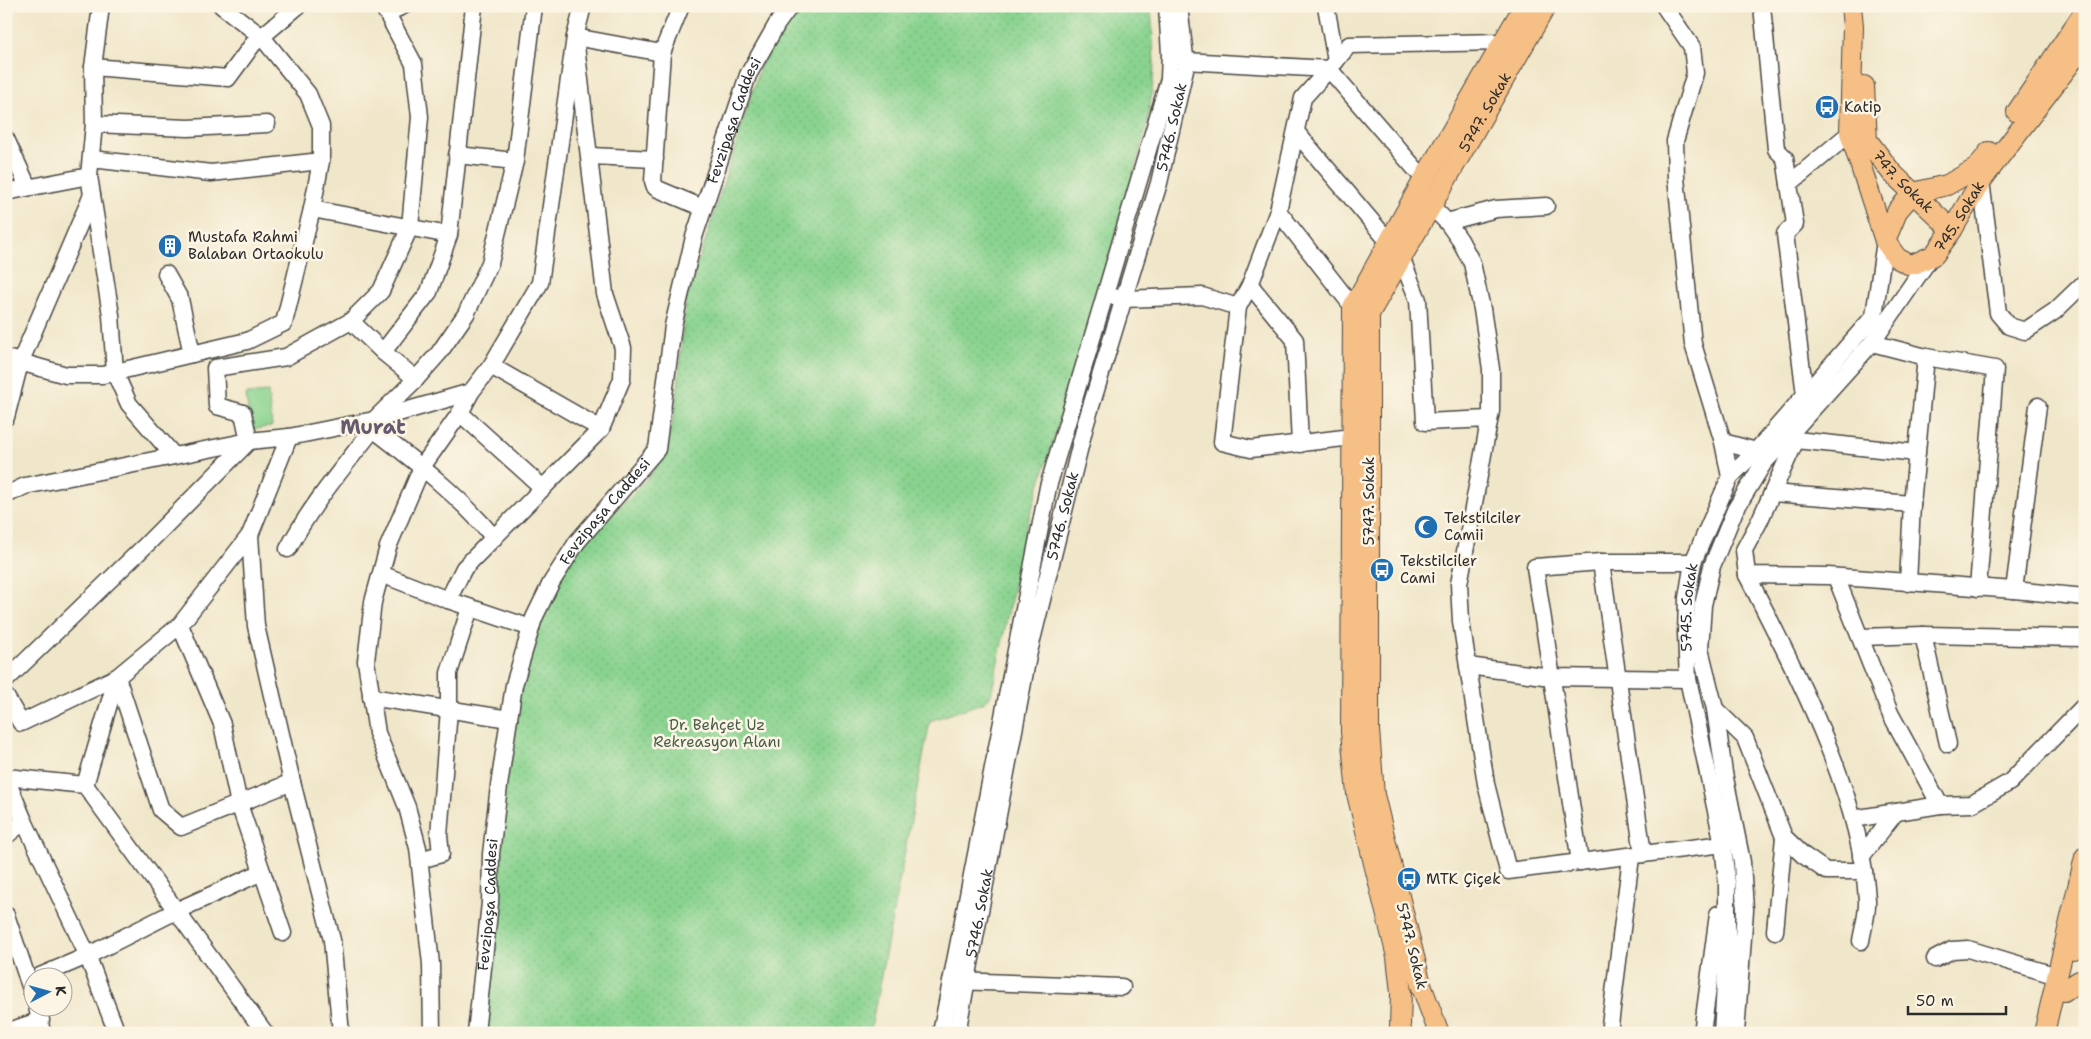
<svg xmlns="http://www.w3.org/2000/svg" width="2091" height="1039" font-family="'Shantell Sans',sans-serif">
	<style>
		.green { fill: #89d38f; stroke: #5a7f5d }
		.park { fill: url(#park-dots); stroke: #5a7f5d }
		.lines { fill: none; stroke-linecap: round; stroke-linejoin: round }
		.minor-casing { stroke: #494743; stroke-width: 19 }
		.major-casing { stroke: #494743; stroke-width: 22 }
		.minor { stroke: #fff; stroke-width: 16 }
		.major { stroke: #f5bf86; stroke-width: 20 }
		.labels { text-anchor: middle; dominant-baseline: central; stroke-width: 5; stroke-linejoin: round; paint-order: stroke }
		.poi-label { font-size: 15px; fill: #2b2b2b; stroke: #fcf5e5; text-anchor: start }
		.street-label { font-size: 15px; fill: #2b2b2b; stroke: #fcf5e5 }
		.park-label { font-size: 15px; fill: #475d49; stroke: #fcf5e5 }
		.district-label { font-size: 20px; font-weight: bold; fill: #655b70; stroke: #fcf5e5 }
	</style>
	<defs>
		<pattern id="park-dots" width="8" height="8" patternUnits="userSpaceOnUse" patternTransform="scale(1.25)"><rect width="8" height="8" fill="#89d38f"/><path d="M2 2h.1M6 6h.1" fill="none" stroke="#76b57c" stroke-width="1.8" stroke-linecap="round"/></pattern>
	</defs>
	<rect width="100%" height="100%" fill="#fcf5e5"/>
	<filter id="ink" filterUnits="userSpaceOnUse"><feTurbulence type="fractalNoise" baseFrequency=".02" numOctaves="2"/><feDisplacementMap in="SourceGraphic" scale="10" xChannelSelector="R" yChannelSelector="G"/><feConvolveMatrix kernelMatrix="1 2 1 2 8 2 1 2 1" color-interpolation-filters="sRGB"/></filter>
	<filter id="wash" filterUnits="userSpaceOnUse"><feTurbulence type="fractalNoise" baseFrequency=".0096" numOctaves="4" result="noise"/><feDisplacementMap in="SourceGraphic" scale="20" xChannelSelector="R" yChannelSelector="G"/><feGaussianBlur stdDeviation="1.12" result="paint"/><feColorMatrix in="noise" values="0 0 0 0 0 0 0 0 0 0 0 0 0 0 0 0 0 1.4 0 .05"/><feComposite in="paint" operator="in"/></filter>
	<g filter="url(#wash)">
		<rect width="100%" height="100%" fill="#f0e6c9"/>
		<path class="green" d="M268,392l4,34 -22,4 -4,-36z"/>
		<path class="park" d="M795,6h356l3,58 -2,29 -6,37 -55,188 -65,210 -35,167 -6,7 -55,19 -60,312h-386l15,-248 34,-156 41,-77 62,-62 15,-16 11,-17 8,-23 7,-35 8,-93 4,-19 16,-45 57,-181z"/>
	</g>
	<g filter="url(#ink)">
		<g class="lines">
			<g class="minor-casing">
				<g id="minor">
					<path d="M383,6l31,58 6,53 -10,110 -29,64 -30,30 32,31 33,27"/>
					<path d="M681,6l-19,47 -9,128 2,6 3,2 45,19"/>
					<path d="M1326,6l10,55"/>
					<path d="M1664,6l28,41 3,26 -20,68 1,37 17,166 30,98 7,35"/>
					<path d="M1762,6l14,143 9,9 10,66 -10,10 20,161"/>
					<path d="M387,13l16,-7"/>
					<path d="M1185,61l144,8 20,-24 154,-3"/>
					<path d="M93,67l135,11 25,-34 45,-38"/>
					<path d="M94,124l94,4 79,-4"/>
					<path d="M1296,132l93,110"/>
					<path d="M6,139l22,48"/>
					<path d="M457,155l58,6"/>
					<path d="M590,156l65,3"/>
					<path d="M92,159l119,14 110,-12"/>
					<path d="M89,176l22,139 4,58 14,31 45,52"/>
					<path d="M1981,181l17,132 11,13 16,5 30,-20 30,-29"/>
					<path d="M1789,184l61,-51"/>
					<path d="M6,192l83,-16 5,-52 -1,-57 8,-61"/>
					<path d="M1431,206l16,16 13,18 12,23 10,46 9,60v42l-32,173 2,37 25,163 22,87 215,-27"/>
					<path d="M312,209l137,26"/>
					<path d="M1278,211l75,96"/>
					<path d="M1447,222l49,-13 50,-3"/>
					<path d="M1401,257l17,43 7,122 64,-3"/>
					<path d="M166,274l14,25 12,55"/>
					<path d="M1250,285l45,55 5,104"/>
					<path d="M1114,297l10,2 78,-3 36,11"/>
					<path d="M1872,343l54,14 69,12 -17,219"/>
					<path d="M383,352l46,-60 20,-57 25,-229"/>
					<path d="M6,358l60,17h37l144,-34 37,-18 28,-114 9,-48v-35l-13,-32 -46,-57 -40,-31"/>
					<path d="M491,366l110,63"/>
					<path d="M471,392l-97,28 -1,9c43,33 87,67 121,109"/>
					<path d="M460,413l83,75"/>
					<path d="M6,417l14,-54 72,-168"/>
					<path d="M1790,435l6,5 -37,82 -15,28 3,25 81,1 186,14 71,7"/>
					<path d="M289,437l-39,98 6,91 36,156 40,158 9,93"/>
					<path d="M1352,437l-101,12 -29,-7 16,-135 12,-22 28,-74 25,-113 26,-29 95,110"/>
					<path d="M1796,440l121,13"/>
					<path d="M1723,442l33,9"/>
					<path d="M1772,493l140,11"/>
					<path d="M6,495l19,-9 224,-45 40,-4 85,-17 42,-41 23,-26 27,-39 24,-51 25,-102 19,-155"/>
					<path d="M288,549c23,-44 55,-81 85,-120"/>
					<path d="M1601,562l42,292"/>
					<path d="M381,574l67,26 83,28"/>
					<path d="M1747,575c48,96 114,217 120,325 1,13 -4,28 -6,41"/>
					<path d="M1836,577l54,136 50,92"/>
					<path d="M1908,583l4,-79 14,-147"/>
					<path d="M2014,590l24,-184"/>
					<path d="M448,600l16,-32 137,-139 21,-50 1,-31 -18,-54 -30,-257 87,16"/>
					<path d="M180,625l42,99 17,80 44,129"/>
					<path d="M1923,635l25,109"/>
					<path d="M1860,637l63,-2 162,3"/>
					<path d="M1468,666l83,11 137,2"/>
					<path d="M6,680l141,-136 102,-103 -6,-28 -26,-7 -2,-38 71,-11 65,-36"/>
					<path d="M6,697l15,26 96,-46 44,133 20,17 111,-45"/>
					<path d="M371,697l138,22"/>
					<path d="M1715,709l30,29 39,99 19,18 23,16h38"/>
					<path d="M6,777l79,8 180,248"/>
					<path d="M6,778l18,43 62,131 31,81"/>
					<path d="M85,785l32,-108 63,-52 70,-90"/>
					<path d="M1853,819l87,-14 32,-1 38,-22 75,-77"/>
					<path d="M6,836l18,-15"/>
					<path d="M1861,857l35,-45"/>
					<path d="M420,860l21,-6 -2,-19 10,-125v-37l21,-65"/>
					<path d="M1580,862l-45,-295 66,-5h92"/>
					<path d="M6,915l26,77"/>
					<path d="M1775,931l9,-94"/>
					<path d="M1935,959l17,-9 16,-1 89,27"/>
					<path d="M40,976l47,-20 89,-45 86,-39"/>
					<path d="M957,981l165,6"/>
					<path d="M37,1006l5,27"/>
					<path d="M6,1032l35,-12"/>
					<path d="M432,1033l-1,-69 -13,-116 -11,-41 -30,-74 -11,-72 7,-59 15,-55 34,-80 38,-54 11,-21 20,-26 49,-83 35,-246 8,-31"/>
					<path id="s1" d="M476,1033l14,-130 1,-49 8,-68 15,-101 20,-67 17,-35 26,-41 80,-93 16,-123 21,-89 54,-162 29,-51 13,-18"/>
					<path d="M941,1033l107,-546 121,-408 1,-25 -3,-48"/>
					<path id="s2" d="M957,1033l71,-377 57,-230 74,-243 27,-118 -7,-59"/>
					<path d="M1609,1033l22,-176"/>
					<path d="M1702,1033l16,-119"/>
					<path id="s3" d="M1722,1033l5,-80v-70l-4,-39 -35,-165 -2,-45 1,-36 6,-36 37,-85 26,-26 118,-135 11,-75"/>
					<path d="M1736,1033l9,-123 -3,-48 -18,-89 -9,-64 -15,-60 3,-44 9,-39 23,-56 28,-46 109,-121 58,-85"/>
				</g>
			</g>
			<g class="major-casing">
				<g id="major">
					<path id="s4" d="M1851,6l2,20 -3,107 35,108 12,17 11,6h6l20,-9 18,-25 29,-49 104,-137"/>
					<path id="s5" d="M1864,86l3,54 25,33 60,57"/>
					<path d="M2017,112l68,-101"/>
					<path d="M1885,241l13,-31 15,-17 34,-8 30,-17 12,-16"/>
					<path d="M2074,950l11,-29"/>
					<path d="M2064,991l15,-10 6,-1"/>
					<path d="M1402,1033l-2,-6 1,-34 -4,-36 -40,-163 -6,-62 2,-425 71,-128 100,-173"/>
					<path id="s6" d="M1439,1033l-18,-48 -47,-190 -5,-65v-416l177,-308"/>
					<path d="M2044,1033l41,-176"/>
				</g>
			</g>
			<use href="#minor" class="minor"/>
			<use href="#major" class="major"/>
		</g>
	</g>
	<defs>
		<g id="bus-disc" transform="scale(1.25)"><circle r="9.5" fill="#1f6fb2" stroke="#fcf5e5"/><path d="M-5-6H5V4H4V6H2V4H-2V6H-4V4H-5ZM-3.5-4V0h7V-4ZM-3.5 1.2v1.5H-2V1.2ZM2 1.2v1.5H3.5V1.2Z" fill="#fff"/></g>
		<g id="building-disc" transform="scale(1.25)"><circle r="9.5" fill="#1f6fb2" stroke="#fcf5e5"/><path d="M-4-6H4V6H1V3H-1V6H-4ZM-2.5-4.3h1.7v1.8h-1.7ZM.8-4.3h1.7v1.8H.8ZM-2.5-1h1.7V.8h-1.7ZM.8-1h1.7V.8H.8Z" fill="#fff"/></g>
		<g id="mosque-disc" transform="scale(1.25)"><circle r="9.5" fill="#1f6fb2" stroke="#fcf5e5"/><path d="M3.5-4.9A6 6 0 1 0 3.5 4.9A5 5 0 1 1 3.5-4.9Z" fill="#fff"/></g>
	</defs>
	<g fill-rule="evenodd">
		<use href="#bus-disc" x="1827" y="107"/>
		<use href="#building-disc" x="170" y="246"/>
		<use href="#mosque-disc" x="1426" y="527"/>
		<use href="#bus-disc" x="1382" y="570"/>
		<use href="#bus-disc" x="1409" y="879"/>
	</g>
	<g class="labels">
		<g class="poi-label">
			<text x="1844" y="107">Katip</text>
			<text x="188" y="237">Mustafa Rahmi<tspan x="188" dy="17">Balaban Ortaokulu</tspan></text>
			<text x="1444" y="518">Tekstilciler<tspan x="1444" dy="17">Camii</tspan></text>
			<text x="1400" y="561">Tekstilciler<tspan x="1400" dy="17">Cami</tspan></text>
			<text x="1426" y="879">MTK Çiçek</text>
		</g>
		<g class="street-label">
			<text stroke="none"><textPath href="#s6" startOffset="961">5747. Sokak</textPath></text>
			<text stroke="none"><textPath href="#s1" startOffset="969">Fevzipaşa Caddesi</textPath></text>
			<text stroke="none"><textPath href="#s2" startOffset="932">5746. Sokak</textPath></text>
			<text stroke="none"><textPath href="#s5" startOffset="109">747. Sokak</textPath></text>
			<text stroke="none"><textPath href="#s4" startOffset="348">745. Sokak</textPath></text>
			<text transform="translate(1369 501) rotate(-90)">5747. Sokak</text>
			<text stroke="none"><textPath href="#s1" startOffset="549">Fevzipaşa Caddesi</textPath></text>
			<text stroke="none"><textPath href="#s2" startOffset="528">5746. Sokak</textPath></text>
			<text stroke="none"><textPath href="#s3" startOffset="430">5745. Sokak</textPath></text>
			<text stroke="none"><textPath href="#s1" startOffset="129">Fevzipaşa Caddesi</textPath></text>
			<text stroke="none"><textPath href="#s2" startOffset="122">5746. Sokak</textPath></text>
			<text transform="translate(1412 946) rotate(76)">5747. Sokak</text>
		</g>
		<g class="park-label">
			<text x="717" y="725">Dr. Behçet Uz<tspan x="717" dy="17">Rekreasyon Alanı</tspan></text>
		</g>
		<g class="district-label">
			<text x="373" y="427">Murat</text>
		</g>
	</g>
	<rect width="2091" height="1039" fill="none" stroke="#fcf5e5" stroke-width="25"/>
	<g transform="translate(48 992) rotate(84)"><circle r="24" fill="#fcf5e5" stroke="#a8a49b"/>
	<path d="M0-4L9 19L0 12L-9 19Z" fill="#1f6fb2"/>
	<text y="-8" font-size="14" font-weight="bold" text-anchor="middle" fill="#2b2b2b">K</text>
	</g>
	<path d="M1908 1006v8h98v-8" fill="none" stroke="#2b2b2b" stroke-width="2.5"/>
	<text x="1916" y="1006" font-size="15" fill="#2b2b2b" stroke="#fcf5e5" stroke-width="4" paint-order="stroke">50 m</text>
</svg>
